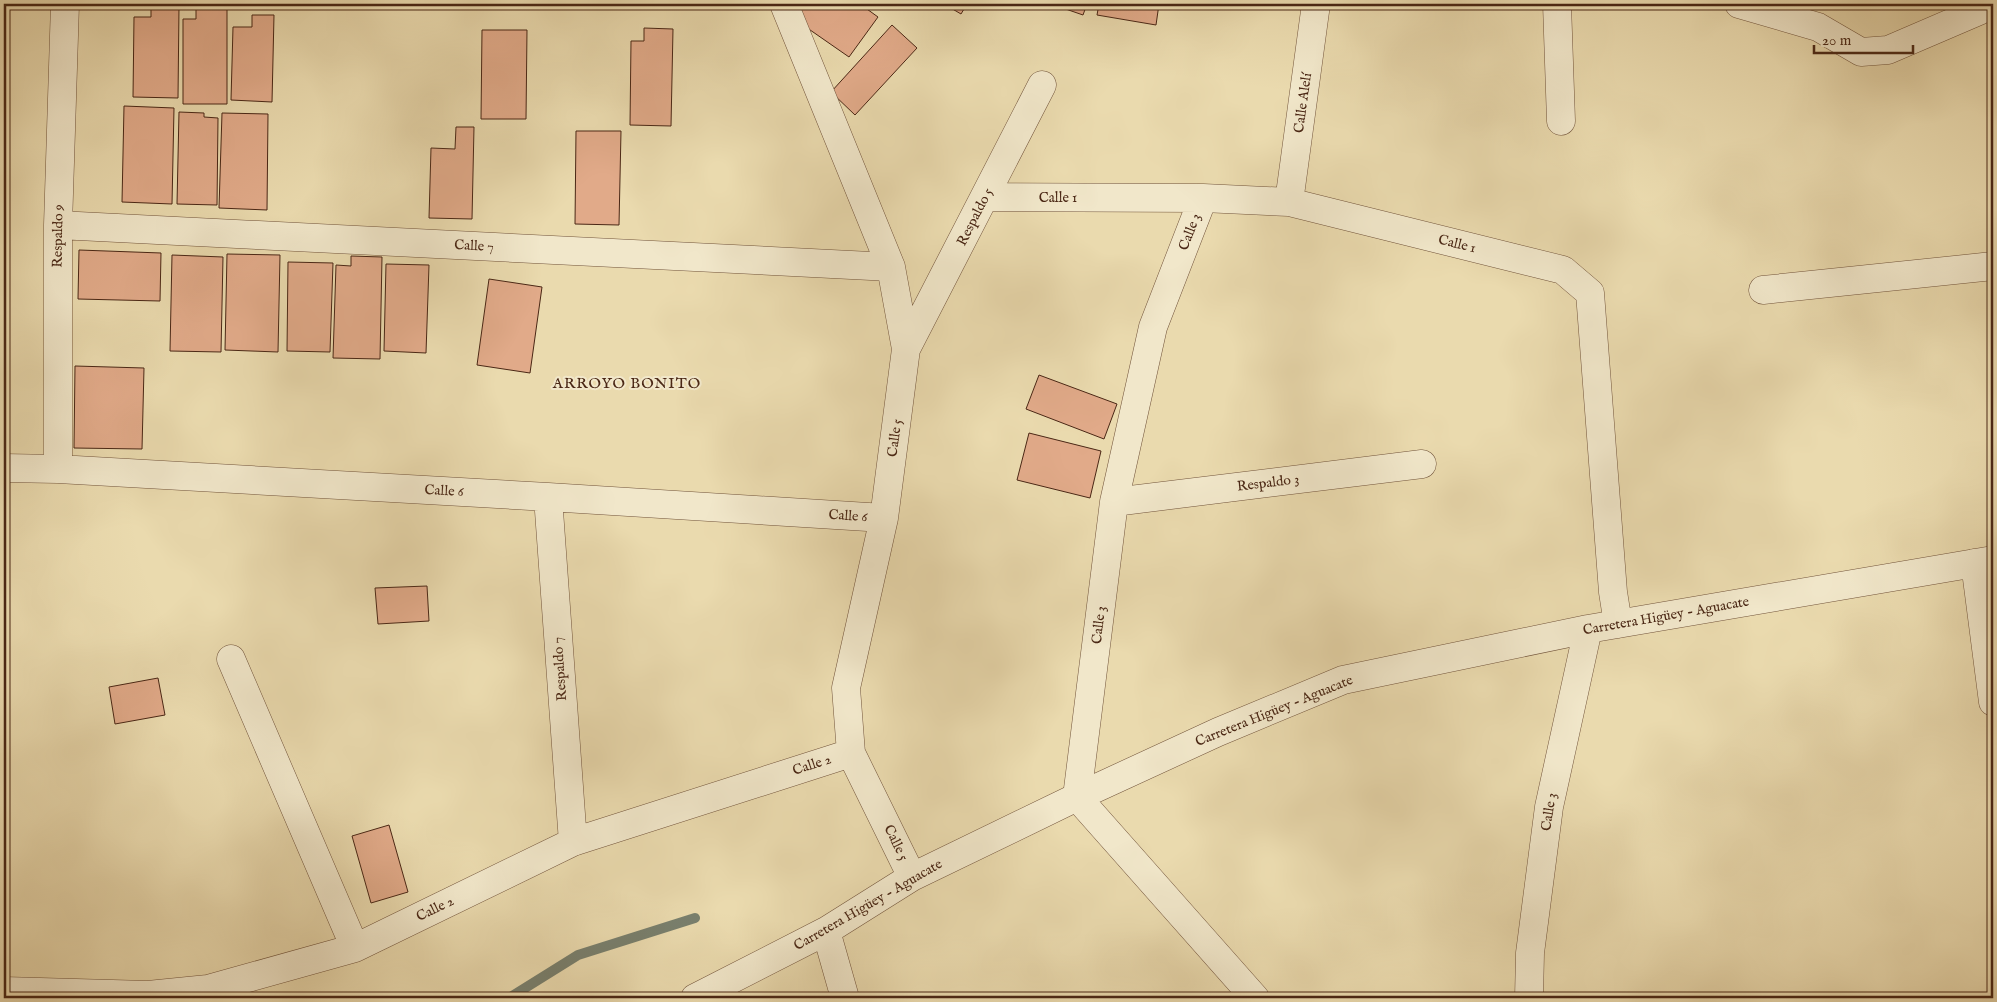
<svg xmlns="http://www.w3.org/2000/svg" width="1997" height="1002" font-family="'IM FELL English',serif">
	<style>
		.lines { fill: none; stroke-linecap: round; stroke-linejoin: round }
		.stream { stroke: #79806e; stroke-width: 10 }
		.building { fill: #e1aa89; stroke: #4a2715 }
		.minor-casing { stroke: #72543b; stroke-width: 29 }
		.minor { stroke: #f1e7ca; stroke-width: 28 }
		.labels { text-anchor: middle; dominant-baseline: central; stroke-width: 4; stroke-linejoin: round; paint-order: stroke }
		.street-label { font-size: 14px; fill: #4a2715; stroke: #f1e7ca }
		.neighbourhood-label { font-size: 15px; letter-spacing: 1px; fill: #4a2715; stroke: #f1e7ca }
	</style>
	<rect width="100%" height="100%" fill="#eadaae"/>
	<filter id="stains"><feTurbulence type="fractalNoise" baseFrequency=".004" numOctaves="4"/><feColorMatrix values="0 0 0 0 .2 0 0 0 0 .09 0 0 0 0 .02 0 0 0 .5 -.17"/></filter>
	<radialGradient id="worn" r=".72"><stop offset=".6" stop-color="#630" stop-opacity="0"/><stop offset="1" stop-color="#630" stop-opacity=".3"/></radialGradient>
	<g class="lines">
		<path class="stream" d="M509,998l69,-43 117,-37"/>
	</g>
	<path class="building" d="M799,4h61l18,13 -29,40 -59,-41z
		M944,4h23l-6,10z
		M1058,4h29l-4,11 -26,-9z
		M1099,4h60l-3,21 -59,-10z
		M151,6h28l-1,92 -45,-1 1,-80h17z
		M196,6h31v98h-44v-85h13z
		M252,15h22l-2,87 -41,-2 2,-73h19z
		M892,25l25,23 -62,67 -24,-23z
		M644,28l29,1 -2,97 -41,-1 1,-84h13z
		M482,30h45l-1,89h-45z
		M124,106l50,2 -2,96 -50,-2z
		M179,112l25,1v4l14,1 -1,87 -40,-1z
		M222,113l46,1 -1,96 -48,-2z
		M456,127h18l-2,92 -43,-1 2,-70 24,1z
		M576,131h45l-2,94 -44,-1z
		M79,250l82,3 -1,48 -82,-2z
		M227,254l53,1 -2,97 -53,-2z
		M172,255l51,2 -2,95 -51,-1z
		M351,256l31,1 -2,102 -47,-1 3,-93 15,1z
		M288,262l45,1 -3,89 -43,-1z
		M386,264l43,1 -3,88 -42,-2z
		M489,279l53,8 -12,86 -53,-8z
		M75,366l69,2 -2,81 -68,-1z
		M1039,375l78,29 -13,35 -78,-30z
		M1029,433l72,18 -11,47 -73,-18z
		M427,586l2,35 -51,3 -3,-36z
		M158,678l7,37 -50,9 -6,-37z
		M389,825l19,67 -37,11 -19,-67z"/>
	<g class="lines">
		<g class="minor-casing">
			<path id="minor" d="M784,4l107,263 15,82 -22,169 -38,170 5,65 61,124
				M1557,4l4,117
				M1739,4l79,23 43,25 27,-2 91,-39 8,-7
				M986,197l217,1 86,4 274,68 27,23 23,299 5,32
				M1203,198l-50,129 -39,175 -37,295 178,201
				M1289,202l27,-198
				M58,225l833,42
				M1763,290l230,-24
				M906,349l136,-264
				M4,468l54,1 490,28 336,21
				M58,469v-244l7,-221
				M548,497l25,345
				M1114,502l308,-38
				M1975,563l18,139
				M231,659l124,289
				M826,931l19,67
				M4,991l144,4 60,-6 147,-41 218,-106 278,-89
				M695,998l131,-67 86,-54 165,-80 141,-65 125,-52 245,-51 405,-69
				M1529,998l1,-45 19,-146 39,-178"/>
		</g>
		<use href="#minor" class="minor"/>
	</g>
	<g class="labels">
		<g class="street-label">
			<text transform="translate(1303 103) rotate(-82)">Calle Alelí</text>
			<text x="1058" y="198">Calle 1</text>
			<text transform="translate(975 217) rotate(-63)">Respaldo 5</text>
			<text transform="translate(1190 232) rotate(-69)">Calle 3</text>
			<text transform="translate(58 236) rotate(-89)">Respaldo 9</text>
			<text transform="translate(1457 244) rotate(14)">Calle 1</text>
			<text transform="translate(474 246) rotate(3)">Calle 7</text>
			<text transform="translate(895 438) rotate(-82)">Calle 5</text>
			<text transform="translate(1268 483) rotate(-7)">Respaldo 3</text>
			<text transform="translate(444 491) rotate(3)">Calle 6</text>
			<text transform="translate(848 516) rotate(4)">Calle 6</text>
			<text transform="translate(1666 616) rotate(-10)">Carretera Higüey - Aguacate</text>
			<text transform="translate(1099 625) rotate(-83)">Calle 3</text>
			<text transform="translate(560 669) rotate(-94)">Respaldo 7</text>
			<text transform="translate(1274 711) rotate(-22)">Carretera Higüey - Aguacate</text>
			<text transform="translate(812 765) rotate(-18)">Calle 2</text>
			<text transform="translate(1549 812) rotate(-81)">Calle 3</text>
			<text transform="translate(896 843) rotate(64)">Calle 5</text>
			<text transform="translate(868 905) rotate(-30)">Carretera Higüey - Aguacate</text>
			<text transform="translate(435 909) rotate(-26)">Calle 2</text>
		</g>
		<g class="neighbourhood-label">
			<text x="627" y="383">ARROYO BONITO</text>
		</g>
	</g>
	<rect width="1997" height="1002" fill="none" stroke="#eadaae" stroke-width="20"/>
	<rect x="5" y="5" width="1987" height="992" fill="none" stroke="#4a2715" stroke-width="2.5"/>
	<rect x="10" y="10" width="1977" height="982" fill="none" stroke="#4a2715"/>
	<path d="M1814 45v8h99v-8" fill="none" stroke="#4a2715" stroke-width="2.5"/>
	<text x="1822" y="45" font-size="15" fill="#4a2715" stroke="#f1e7ca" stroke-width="4" paint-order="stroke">20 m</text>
	<rect width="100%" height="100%" filter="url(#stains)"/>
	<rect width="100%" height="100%" fill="url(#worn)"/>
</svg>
